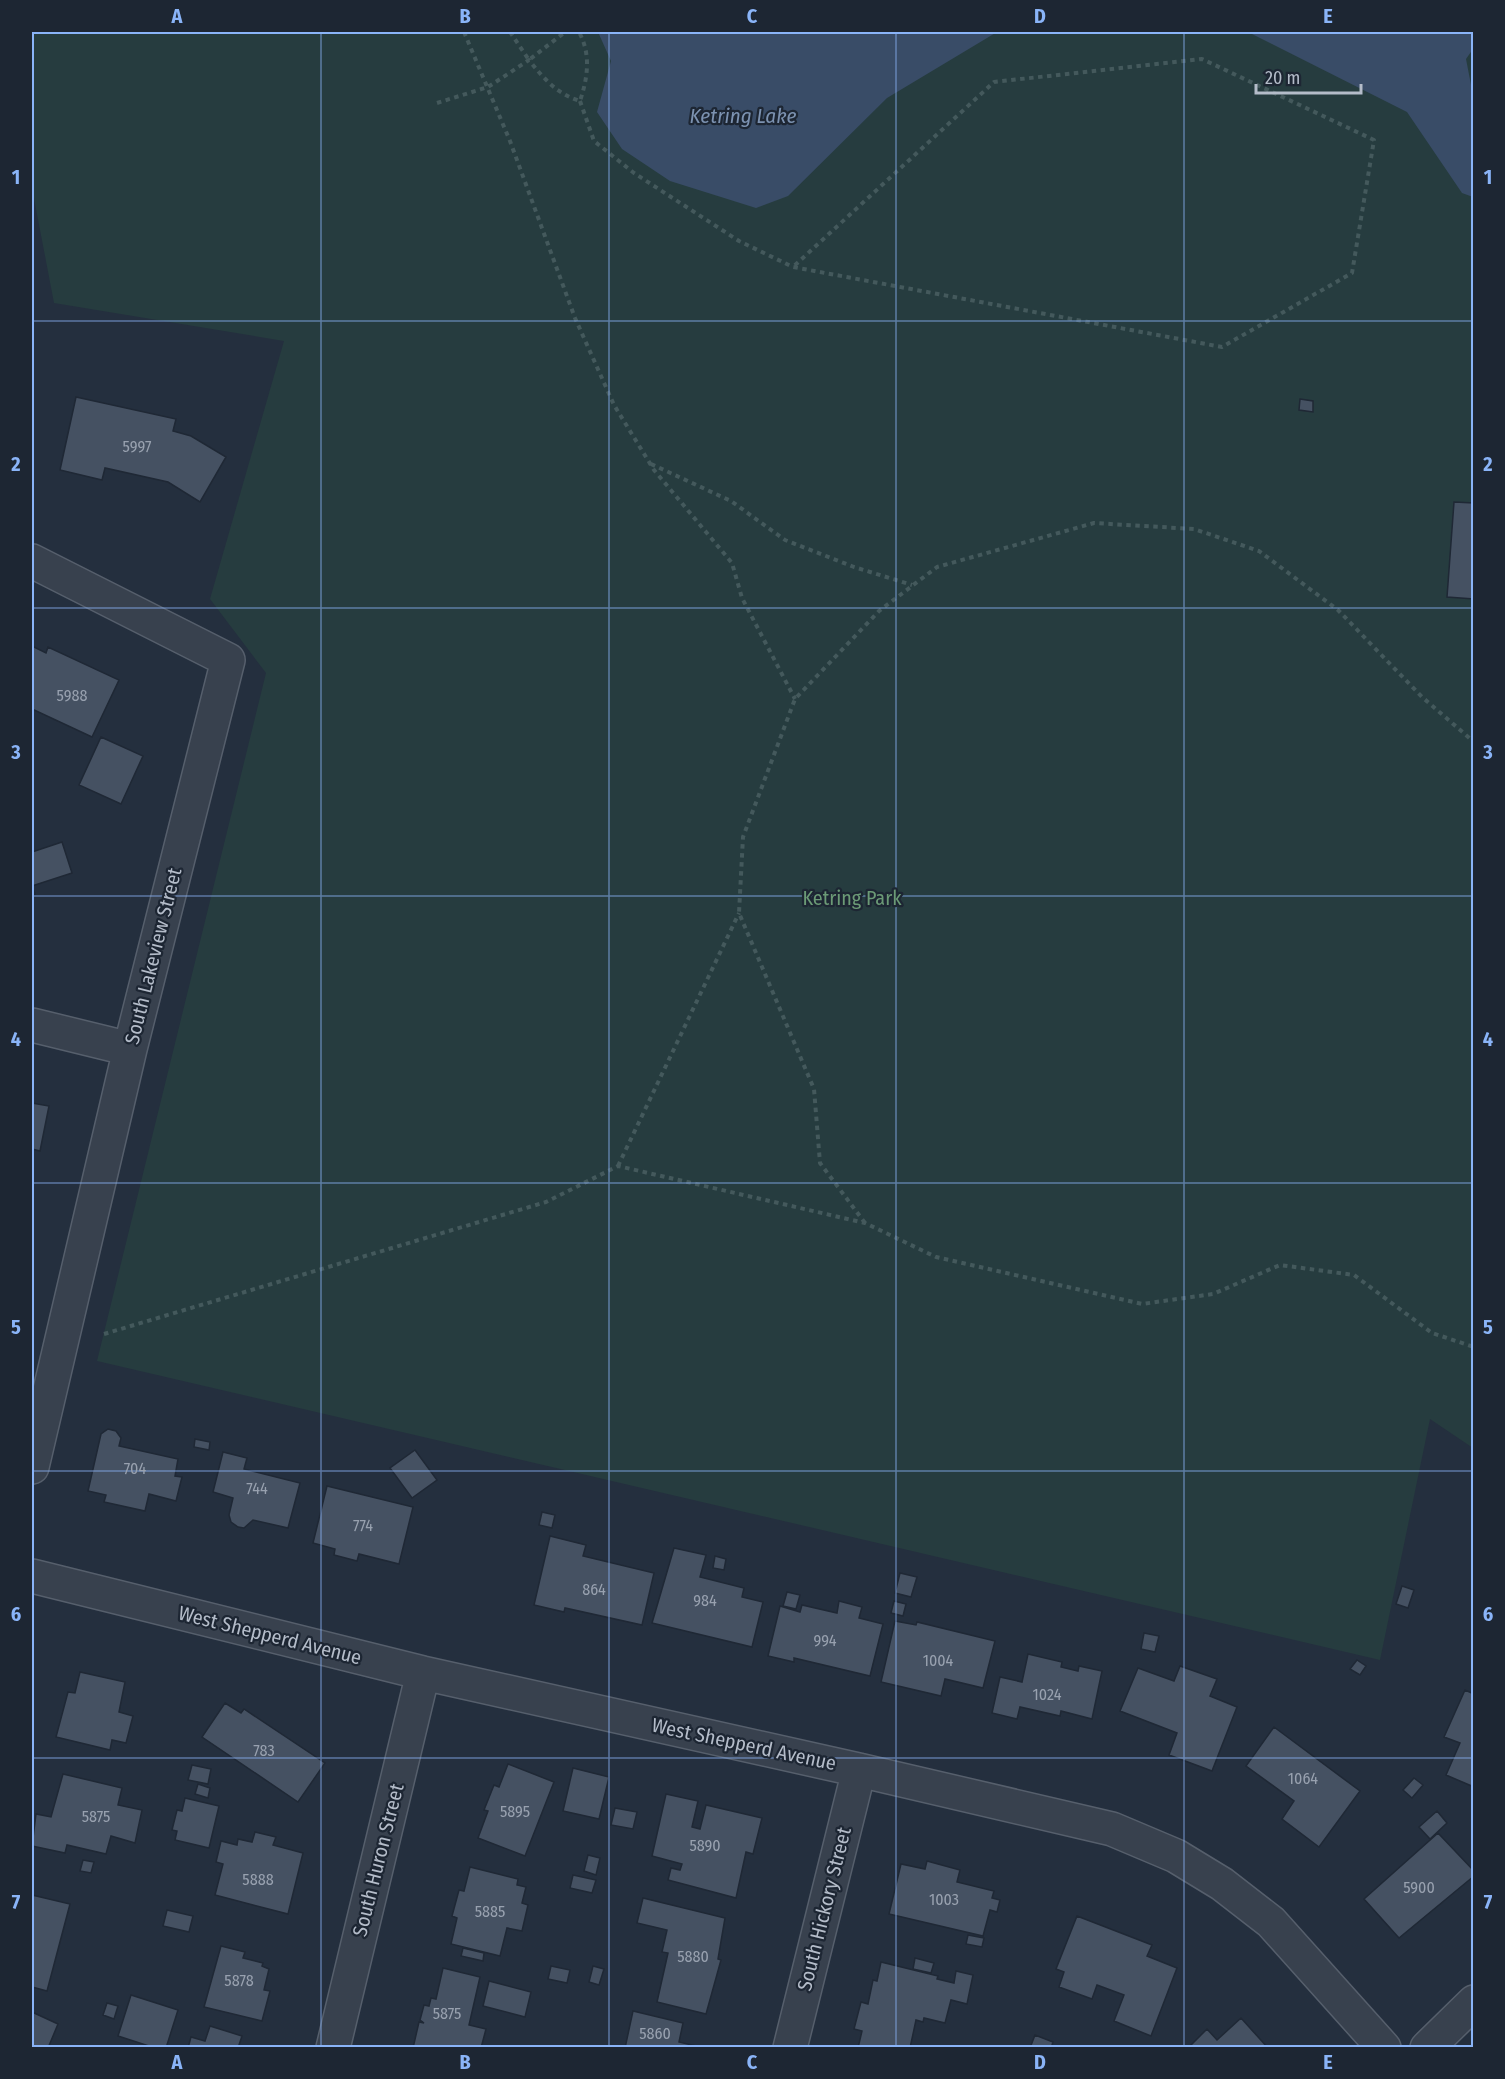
<svg xmlns="http://www.w3.org/2000/svg" width="1505" height="2079" font-family="'Fira Sans Condensed',sans-serif">
	<style>
		.green { fill: #263c3f }
		.water { fill: #394c67 }
		.building { fill: #455162; stroke: #1f2835; stroke-width: 1.5 }
		.lines { fill: none; stroke-linecap: round; stroke-linejoin: round }
		.minor-casing { stroke: #565f6c; stroke-width: 36 }
		.path { stroke: #44595c; stroke-width: 4; stroke-dasharray: 4.5 4.5; stroke-linecap: butt }
		.minor { stroke: #38414e; stroke-width: 33 }
		.grid { fill: none; stroke: #8ab4f8; stroke-width: 1.5; stroke-opacity: 0.55 }
		.labels { text-anchor: middle; dominant-baseline: central; stroke-width: 4.5; stroke-linejoin: round; paint-order: stroke }
		.number-label { font-size: 16px; fill: #98a1af }
		.park-label { font-size: 20px; fill: #6b9a76; stroke: #1d2633 }
		.street-label { font-size: 20px; fill: #b4bcc9; stroke: #1d2633 }
		.water-label { font-size: 21px; font-style: italic; fill: #7c92b1; stroke: #1d2633 }
		.neatline { fill: none; stroke: #8ab4f8; stroke-width: 2 }
		.grid-label { font-size: 20px; text-anchor: middle; font-weight: bold; fill: #8ab4f8 }
	</style>
	<rect width="100%" height="100%" fill="#242f3e"/>
	<path class="green" d="M32,32h1441v1416l-43,-29 -50,241 -1283,-299 169,-688 -56,-74 74,-258 -230,-38 -22,-115z"/>
	<path class="water" d="M598,32h399l-110,66 -99,98 -32,12 -86,-27 -48,-32 -25,-37 14,-51z
		M1248,32h225v17l-7,10 7,36v102l-11,-4 -55,-81z"/>
	<path class="building" d="M76,397l100,22 -3,12 18,5 35,21 -26,45 -32,-20 -63,-14 -3,12 -42,-10z
		M1300,399l13,2v11l-14,-2z
		M1454,502l20,1v96l-27,-2z
		M32,646l14,7 2,-6 71,33 -27,57 -60,-28z
		M101,737l42,19 -22,48 -42,-19z
		M62,842l10,31 -40,13 3,8 -3,1v-43z
		M32,1103l17,3 -9,45 -8,-2v5z
		M108,1429l8,2 5,7 -2,8 59,13 -3,17 7,1 -6,24 -27,-7 -4,17 -41,-9 2,-7 -18,-4 13,-57z
		M195,1439l15,3 -1,8 -15,-3z
		M415,1450l22,30 -25,18 -22,-30z
		M223,1452l24,6 -3,11 56,14 -12,45 -35,-8 -9,8 -6,-1 -7,-5 -2,-7 4,-17 -20,-6z
		M327,1486l86,21 -14,57 -40,-10 -2,7 -23,-6 1,-6 -22,-6z
		M542,1512l13,3 -3,13 -13,-3z
		M550,1536l36,9 -3,11 71,17 -12,52 -77,-17 -1,4 -30,-7z
		M674,1548l32,7 -6,22 44,11 -2,9 21,5 -11,45 -100,-24z
		M715,1556l11,3 -2,11 -11,-2z
		M900,1573l17,4 -6,20 -16,-4z
		M1402,1586l12,4 -6,18 -12,-4z
		M787,1592l13,3 -4,14 -13,-3z
		M839,1601l23,6 -3,11 24,6 -13,52 -76,-18v4l-26,-6 12,-50 20,6 2,-7 35,8z
		M894,1601l12,3 -3,12 -12,-3z
		M895,1621l21,4 1,-3 78,19 -12,47 -38,-9 -4,17 -60,-14z
		M1144,1633l15,3 -4,16 -14,-3z
		M1028,1654l34,8 -1,5 17,4 1,-5 23,5 -10,48 -31,-8 -1,5 -40,-9 -3,12 -25,-6 8,-36 22,5z
		M1357,1660l9,6 -6,9 -10,-6z
		M1180,1666l37,13 -7,17 27,11 -25,64 -43,-16 8,-22 -57,-22 18,-43 36,13z
		M80,1672l45,10 -6,30 14,4 -7,27 -14,-3 -2,10 -54,-13 12,-45 7,1z
		M1465,1690l9,4v93l-28,-12 14,-32 -16,-6z
		M225,1703l16,10 3,-4 81,54 -27,39 -96,-65z
		M1274,1727l86,64 -41,56 -37,-28 12,-18 -48,-35z
		M508,1764l46,18 -29,74 -47,-18 10,-27 -4,-1 10,-25 5,2z
		M192,1765l19,4 -3,15 -20,-4z
		M573,1768l36,9 -10,42 -36,-8z
		M63,1774l59,14 -4,17 24,5 -7,33 -24,-7 -5,18 -39,-9 -2,8 -33,-7 4,-32 15,3z
		M1414,1778l9,7 -11,13 -9,-8z
		M198,1784l12,4 -2,10 -13,-4z
		M666,1794l32,7 -6,26 8,2 6,-24 56,13 -9,36 -7,-2 -10,46 -68,-18 3,-12 9,2 2,-6 -30,-8z
		M185,1798l34,8 -10,42 -34,-8 2,-9 -5,-1 5,-20 5,1z
		M615,1808l22,4 -4,17 -22,-4z
		M1437,1811l10,12 -17,16 -11,-12z
		M255,1832l21,5 -3,8 30,8 -15,61 -73,-19 8,-31 -7,-2 5,-21 16,4 1,-6 14,3z
		M1438,1833l36,38v5l-75,62 -35,-39z
		M588,1855l12,3 -4,17 -12,-4z
		M83,1860l11,2 -3,11 -11,-2z
		M927,1861l33,9 -3,12 37,9 -2,7 8,2 -3,12 -7,-2 -7,26 -94,-22 12,-50 24,5z
		M470,1867l48,12 -1,6 9,2 -4,16 6,2 -6,26 -15,-3 -7,28 -49,-12 6,-26 -5,-2 7,-26 5,1z
		M573,1875l23,5 -4,13 -22,-5z
		M32,1895l38,9 -23,87 -15,-4z
		M643,1898l82,20 -7,41 3,1 -15,54 -49,-12 11,-49 -6,-1 5,-22 -30,-7z
		M167,1910l26,6 -4,16 -26,-6z
		M1077,1916l75,29 -5,11 30,12 -26,68 -37,-15 10,-26 -27,-10 -5,14 -33,-12 5,-15 -8,-3z
		M968,1935l16,3 -2,9 -16,-3z
		M221,1946l24,6 -2,6 20,5 -1,3 7,3 -5,21 6,1 -8,30 -58,-14z
		M463,1948l21,5 -1,8 -22,-5z
		M915,1958l19,5 -3,10 -18,-4z
		M881,1962l57,14 -1,3 17,4 2,-12 17,4 -6,29 -16,-4 -6,23 -21,-5 -1,4 -7,-2 -6,28h-52l4,-17 -8,-2 7,-27 7,2 5,-24 4,1z
		M551,1966l19,4 -3,13 -19,-4z
		M593,1966l11,3 -5,16 -10,-3z
		M443,1968l37,9 -11,48 17,4 -5,19h-68l6,-26 5,1 -4,-3 4,-15 5,1 2,-8 5,1z
		M489,1981l42,11 -6,25 -42,-11z
		M131,1995l47,15 -12,38h-11l-37,-12z
		M107,2003l11,3 -4,13 -11,-4z
		M633,2011l50,12 -4,19 25,6h-79z
		M32,2012l26,12 -10,24h-16z
		M1241,2018l27,30h-80l19,-19 10,11z
		M210,2026l32,10 -4,12h-50l3,-11 14,4z
		M1035,2035l18,7 -2,6h-21z"/>
	<g class="lines">
		<g class="minor-casing">
			<path id="minor" d="M32,561l196,99 -98,389 -98,418
				M32,1025l98,24
				M32,1576l391,97 436,97 253,59 64,27 46,28 49,38 113,126
				M333,2048l90,-375
				M790,2048l69,-278
				M1427,2048l47,-46"/>
		</g>
		<path class="path" d="M464,32l46,109 65,177 39,87 40,65 78,93 10,35 53,101
			M510,32l19,28 36,-28
			M580,101l14,40 40,32 105,68 54,26 429,80 130,-74 22,-133 -172,-81 -208,23 -201,185
			M437,103l51,-16 41,-27c15,19 28,34 51,41 8,-24 11,-47 -1,-69
			M651,464l80,37 54,39 69,27 58,18
			M618,1166l121,-253
			M865,1223l-45,-60 -6,-74 -75,-176 4,-76 52,-138 84,-88 58,-44 157,-44 100,6 65,22 79,59 84,87 52,45
			M104,1334l442,-132 72,-36 247,57 71,34 206,47 71,-10 67,-29 74,10 78,58 42,14"/>
		<use href="#minor" class="minor"/>
	</g>
	<path class="grid" d="M321,32v2016M609,32v2016M896,32v2016M1184,32v2016M32,321h1442M32,608h1442M32,896h1442M32,1183h1442M32,1471h1442M32,1758h1442"/>
	<g class="labels">
		<g class="number-label">
			<text x="137" y="446">5997</text>
			<text x="72" y="695">5988</text>
			<text x="135" y="1468">704</text>
			<text x="257" y="1488">744</text>
			<text x="363" y="1525">774</text>
			<text x="594" y="1589">864</text>
			<text x="705" y="1600">984</text>
			<text x="825" y="1640">994</text>
			<text x="938" y="1660">1004</text>
			<text x="1047" y="1694">1024</text>
			<text x="264" y="1750">783</text>
			<text x="1303" y="1778">1064</text>
			<text x="515" y="1811">5895</text>
			<text x="96" y="1816">5875</text>
			<text x="705" y="1845">5890</text>
			<text x="258" y="1879">5888</text>
			<text x="1419" y="1887">5900</text>
			<text x="944" y="1899">1003</text>
			<text x="490" y="1911">5885</text>
			<text x="693" y="1956">5880</text>
			<text x="239" y="1980">5878</text>
			<text x="447" y="2013">5875</text>
			<text x="655" y="2033">5860</text>
		</g>
		<g class="park-label">
			<text x="852" y="898">Ketring Park</text>
		</g>
		<g class="street-label">
			<text transform="translate(153 956) rotate(-76)">South Lakeview Street</text>
			<text transform="translate(270 1635) rotate(14)">West Shepperd Avenue</text>
			<text transform="translate(744 1744) rotate(12)">West Shepperd Avenue</text>
			<text transform="translate(378 1860) rotate(-76)">South Huron Street</text>
			<text transform="translate(824 1909) rotate(-76)">South Hickory Street</text>
		</g>
		<g class="water-label">
			<text x="743" y="116">Ketring Lake</text>
		</g>
	</g>
	<rect width="1505" height="2079" fill="none" stroke="#1d2633" stroke-width="66"/>
	<path d="M1256 84v9h105v-9" fill="none" stroke="#b4bcc9" stroke-width="3"/>
	<text x="1265" y="84" font-size="18" fill="#b4bcc9" stroke="#1d2633" stroke-width="4.5" paint-order="stroke">20 m</text>
	<rect x="33" y="33" width="1439" height="2013" class="neatline"/>
	<g class="grid-label">
		<text x="177" y="23">A</text>
		<text x="465" y="23">B</text>
		<text x="752" y="23">C</text>
		<text x="1040" y="23">D</text>
		<text x="1328" y="23">E</text>
		<text x="16" y="184">1</text>
		<text x="1488" y="184">1</text>
		<text x="16" y="471">2</text>
		<text x="1488" y="471">2</text>
		<text x="16" y="759">3</text>
		<text x="1488" y="759">3</text>
		<text x="16" y="1046">4</text>
		<text x="1488" y="1046">4</text>
		<text x="16" y="1334">5</text>
		<text x="1488" y="1334">5</text>
		<text x="16" y="1621">6</text>
		<text x="1488" y="1621">6</text>
		<text x="16" y="1909">7</text>
		<text x="1488" y="1909">7</text>
		<text x="177" y="2069">A</text>
		<text x="465" y="2069">B</text>
		<text x="752" y="2069">C</text>
		<text x="1040" y="2069">D</text>
		<text x="1328" y="2069">E</text>
	</g>
</svg>
